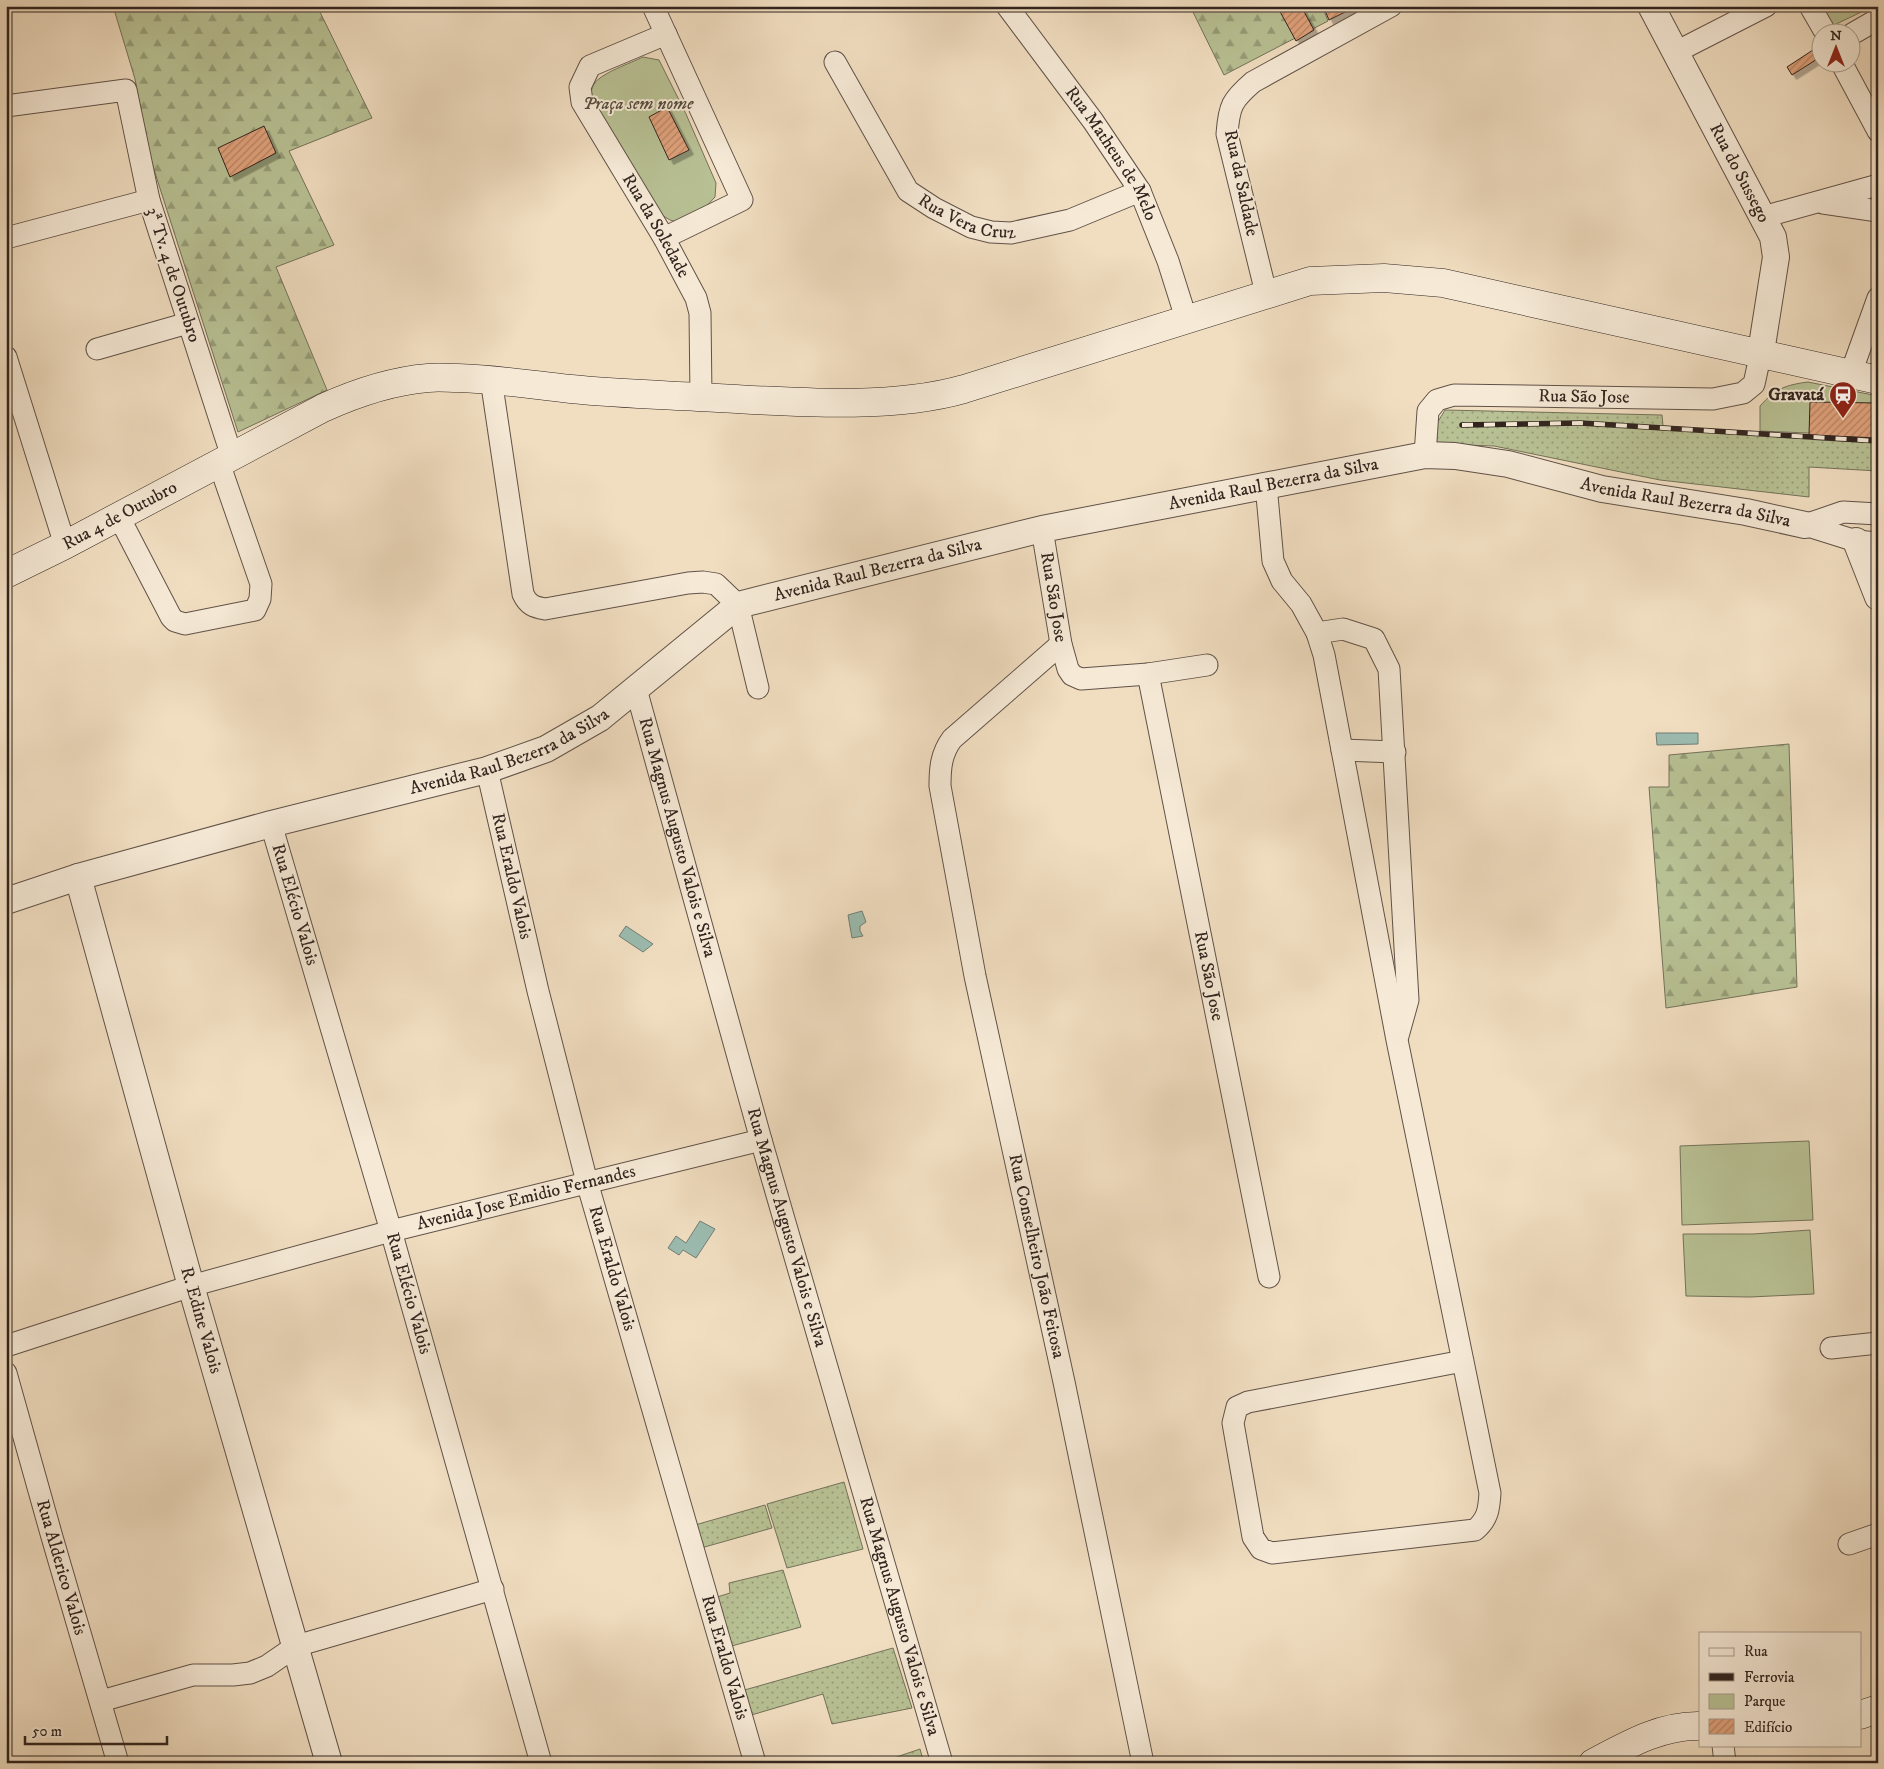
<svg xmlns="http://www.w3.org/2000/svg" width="1884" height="1769" font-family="'IM FELL DW Pica',serif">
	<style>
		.grass { fill: url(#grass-dots); stroke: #74725a }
		.forest { fill: url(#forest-firs); stroke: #74725a }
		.green { fill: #b8c194; stroke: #74725a }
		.water { fill: #9bbcb0; stroke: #717f76 }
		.building { fill: url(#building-hatch); stroke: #31241f; filter: url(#shadow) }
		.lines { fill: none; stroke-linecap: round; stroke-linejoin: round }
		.minor-casing { stroke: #615248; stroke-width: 23 }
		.tertiary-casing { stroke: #615248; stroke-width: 28 }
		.secondary-casing { stroke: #31241f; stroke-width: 29 }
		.minor { stroke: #f6ead7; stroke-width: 21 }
		.tertiary { stroke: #f6ead7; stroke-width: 26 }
		.secondary { stroke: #f6ead7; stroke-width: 28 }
		.rail-casing { stroke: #31241f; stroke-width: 5.5 }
		.rail { stroke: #f6ead7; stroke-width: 4; stroke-dasharray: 11; stroke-linecap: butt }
		.labels { text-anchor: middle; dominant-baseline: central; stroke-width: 4; stroke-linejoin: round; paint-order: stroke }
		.park-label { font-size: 18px; font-style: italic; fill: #534b3c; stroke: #f6ead7 }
		.street-label { font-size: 18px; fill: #31241f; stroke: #f6ead7 }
		.poi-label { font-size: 18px; font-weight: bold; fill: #31241f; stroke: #f6ead7; text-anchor: end }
	</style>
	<defs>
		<pattern id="grass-dots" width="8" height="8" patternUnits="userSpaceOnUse" patternTransform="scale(1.25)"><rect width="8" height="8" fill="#b8c194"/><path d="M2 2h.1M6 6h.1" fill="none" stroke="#969d78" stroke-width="1.8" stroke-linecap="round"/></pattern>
		<pattern id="forest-firs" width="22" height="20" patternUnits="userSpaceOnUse" patternTransform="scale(1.25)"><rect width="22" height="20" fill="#b8c194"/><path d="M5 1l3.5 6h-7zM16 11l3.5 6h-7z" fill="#969d78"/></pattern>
		<pattern id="building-hatch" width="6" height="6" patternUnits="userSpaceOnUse" patternTransform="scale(1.25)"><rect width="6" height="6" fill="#e0a27b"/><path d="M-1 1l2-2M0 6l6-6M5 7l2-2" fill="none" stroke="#b68464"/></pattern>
		<filter id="shadow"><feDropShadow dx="4.5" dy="4.5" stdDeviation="0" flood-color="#0004"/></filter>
	</defs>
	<rect width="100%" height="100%" fill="#f1dec1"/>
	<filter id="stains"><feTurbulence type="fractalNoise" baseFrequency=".004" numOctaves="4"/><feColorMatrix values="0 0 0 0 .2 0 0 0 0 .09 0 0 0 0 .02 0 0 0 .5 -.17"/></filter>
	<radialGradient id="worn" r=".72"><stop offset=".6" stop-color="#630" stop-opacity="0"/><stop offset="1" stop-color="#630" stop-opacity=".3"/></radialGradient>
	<path class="grass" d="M1445,410l217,5 1,11 215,14v31l-69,-4v30l-149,-17 -166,-34 -59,-2 -2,-14z
		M844,1482l19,67 -76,19 -20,-64z
		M765,1505l7,23 -71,20 -6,-23z
		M783,1570l18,57 -73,20 -14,-49 16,-5 -1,-10z
		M893,1648l19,60 -80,16 -9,-30 -75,22 -7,-25z
		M920,1749l4,14h-45z"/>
	<path class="forest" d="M113,6h204l55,112 -83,33 45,94 -58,22 51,123 -89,42 -89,-278 -14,-75z
		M1190,6h132l6,15 -104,54z
		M1789,744l8,243 -131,21 -17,-221h20v-32z"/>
	<path class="green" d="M1822,6h52l-42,20z
		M643,57l16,3 27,54 30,69 -1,14 -15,16 -20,10 -10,-3 -15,-9 -63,-112c-1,-6 -1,-10 2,-15 7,-11 37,-21 49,-27z
		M1808,382l70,14v40l-118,-5v-25c15,-17 25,-21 48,-24z
		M1809,1141l4,79 -131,5 -2,-79z
		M1810,1230l4,64 -64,3 -64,-1 -3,-62h70z"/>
	<path class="water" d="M1656,733h42v11l-41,1z
		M862,911l4,11 -6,4v5l3,5 -11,2 -4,-23z
		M626,926l27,18 -10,8 -24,-16z
		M700,1221l15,8 -19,29 -13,-8 -4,5 -11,-7 8,-12 10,7z"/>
	<path class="building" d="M1277,6h24l13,24 -18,11z
		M1323,6h32v1l-26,13z
		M1816,48l6,8 -30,19 -5,-8z
		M667,107l22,43 -20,10 -20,-43z
		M264,126l12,27 -46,24 -12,-29z
		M1810,402l68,1v35l-69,-3z"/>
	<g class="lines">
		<g class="minor-casing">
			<g id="minor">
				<path d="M653,6l89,194 -78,38"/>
				<path id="s1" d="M1007,6l86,115 47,70 28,70 18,57"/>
				<path d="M1810,6l15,26"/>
				<path id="s2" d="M666,34l-76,32 -10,21 2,15 82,136 32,60 4,15 1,84"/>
				<path d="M1852,34l26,-15"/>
				<path d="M1676,52l90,-46"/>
				<path id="s3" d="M835,62l73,129 26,17 37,19 20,5 20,1 59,-13 70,-29"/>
				<path d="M1841,62l37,69"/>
				<path d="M6,106l120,-16 23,110 83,257"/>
				<path d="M1823,203l55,8"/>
				<path d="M1763,217l115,-32"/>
				<path d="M6,238l143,-38"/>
				<path d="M1266,293l-39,-159c2,-28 5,-34 26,-52l138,-76"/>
				<path d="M97,349l91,-26"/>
				<path d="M6,357l59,188"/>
				<path d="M1851,373l27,-75"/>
				<path d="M491,379l32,215c5,11 11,13 22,15l143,-26 15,-1 13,2 22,21 20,83"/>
				<path id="s4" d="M1425,455l3,-44 9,-11 17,-5 259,4 30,-6 11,-9 7,-32"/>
				<path d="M1266,485l7,76 9,20 19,23 16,29 7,22 73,385 93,453c-1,16 -2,26 -15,37l-203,23 -11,-4 -8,-12 -20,-114 4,-16 11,-5 215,-41"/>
				<path d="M119,517l52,100 4,4 10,3 70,-14 5,-11 1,-15 -42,-121"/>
				<path d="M1805,525l51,16 22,2"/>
				<path d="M1805,525l38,-13 35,2"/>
				<path id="s5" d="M1042,529l19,115 7,25 4,6 9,4 67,-5 59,-9"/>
				<path d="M1317,633l26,-4 31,10 15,30 19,331 -10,36"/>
				<path id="s6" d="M1061,644l-109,95c-11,15 -12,29 -12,47l35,190 89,406 79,381"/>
				<path id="s7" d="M1148,674l121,603"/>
				<path id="s8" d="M636,689l125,451 181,623"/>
				<path d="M1342,750l53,2"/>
				<path id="s9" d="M487,770l51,221 49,191 168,581"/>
				<path id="s10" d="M271,824l120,407 150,532"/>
				<path id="s11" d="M6,1346l185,-60 200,-55 370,-91"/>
				<path d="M1831,1348l47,-5"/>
				<path id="s12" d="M6,1373l46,164 66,226"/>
				<path d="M1849,1544l29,-10"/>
				<path d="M101,1701l92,-26h40l17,-2 17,-7 29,-20 197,-57"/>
				<path d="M1723,1745l2,18"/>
			</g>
		</g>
		<g class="tertiary-casing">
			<g id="tertiary">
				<path id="s13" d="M1651,6l122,231 3,20 -15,95"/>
				<path d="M1856,541l22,56"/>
				<path id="s14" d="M78,877l113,409 138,477"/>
				<path id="s15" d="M6,901l72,-24 193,-53 216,-54 59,-21 54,-31 138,-113 304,-76 383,-74 30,1 53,8 94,25 144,23 59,13"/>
			</g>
		</g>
		<g class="secondary-casing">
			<g id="secondary">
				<path id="s16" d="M6,574l59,-29 258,-137c33,-15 68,-27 105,-30 10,-1 20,0 30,0 38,1 75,7 113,11 49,5 98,6 147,9 76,4 173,12 246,-9l346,-108 74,-3 59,5 435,97"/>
				<path d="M1860,1715l18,-6"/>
				<path d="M1593,1763c34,-18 68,-38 107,-37"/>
			</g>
		</g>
		<use href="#minor" class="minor"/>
		<use href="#tertiary" class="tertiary"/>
		<use href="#secondary" class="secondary"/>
		<g class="rail-casing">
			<path id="rail" d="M1462,425l118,-2 298,18"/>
		</g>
		<use href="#rail" class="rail"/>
	</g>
	<defs>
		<g id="station-pin" transform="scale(1.4375)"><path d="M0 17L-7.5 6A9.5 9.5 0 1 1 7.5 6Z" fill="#8f2418" stroke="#f6ead7"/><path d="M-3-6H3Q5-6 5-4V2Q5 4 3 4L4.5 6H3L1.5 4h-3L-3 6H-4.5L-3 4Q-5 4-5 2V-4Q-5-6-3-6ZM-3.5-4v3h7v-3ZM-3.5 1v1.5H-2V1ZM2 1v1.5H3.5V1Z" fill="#fff"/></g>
	</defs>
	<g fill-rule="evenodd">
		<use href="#station-pin" x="1843" y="395"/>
	</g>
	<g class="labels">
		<g class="park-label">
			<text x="638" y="104">Praça sem nome</text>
		</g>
		<g class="street-label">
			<text stroke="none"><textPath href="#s1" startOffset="181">Rua Matheus de Melo</textPath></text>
			<text stroke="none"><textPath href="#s13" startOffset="189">Rua do Sussego</textPath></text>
			<text transform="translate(1241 183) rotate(78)">Rua da Saldade</text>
			<text stroke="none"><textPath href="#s3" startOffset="214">Rua Vera Cruz</textPath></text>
			<text stroke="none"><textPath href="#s2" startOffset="265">Rua da Soledade</textPath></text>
			<text transform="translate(173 275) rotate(72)">3ª Tv. 4 de Outubro</text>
			<text stroke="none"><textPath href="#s4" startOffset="206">Rua São Jose</textPath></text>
			<text stroke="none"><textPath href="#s15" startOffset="1351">Avenida Raul Bezerra da Silva</textPath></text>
			<text stroke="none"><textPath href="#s15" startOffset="1771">Avenida Raul Bezerra da Silva</textPath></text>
			<text stroke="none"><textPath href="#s16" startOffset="128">Rua 4 de Outubro</textPath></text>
			<text stroke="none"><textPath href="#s15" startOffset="946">Avenida Raul Bezerra da Silva</textPath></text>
			<text stroke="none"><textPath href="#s5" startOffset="69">Rua São Jose</textPath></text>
			<text stroke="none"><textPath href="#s15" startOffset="526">Avenida Raul Bezerra da Silva</textPath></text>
			<text stroke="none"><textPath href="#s8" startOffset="154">Rua Magnus Augusto Valois e Silva</textPath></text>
			<text stroke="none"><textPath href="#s9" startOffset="109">Rua Eraldo Valois</textPath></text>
			<text stroke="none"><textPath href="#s10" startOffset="84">Rua Elécio Valois</textPath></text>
			<text stroke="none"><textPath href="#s7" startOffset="308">Rua São Jose</textPath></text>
			<text stroke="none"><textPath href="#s11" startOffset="541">Avenida Jose Emidio Fernandes</textPath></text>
			<text stroke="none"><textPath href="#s8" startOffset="559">Rua Magnus Augusto Valois e Silva</textPath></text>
			<text stroke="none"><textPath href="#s6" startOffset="674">Rua Conselheiro João Feitosa</textPath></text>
			<text stroke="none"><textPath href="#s9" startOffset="514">Rua Eraldo Valois</textPath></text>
			<text stroke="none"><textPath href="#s10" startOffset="489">Rua Elécio Valois</textPath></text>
			<text stroke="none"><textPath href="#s14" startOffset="460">R. Edine Valois</textPath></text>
			<text stroke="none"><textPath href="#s12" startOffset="202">Rua Alderico Valois</textPath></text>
			<text stroke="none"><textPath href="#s8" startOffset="964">Rua Magnus Augusto Valois e Silva</textPath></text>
			<text stroke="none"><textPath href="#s9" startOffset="919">Rua Eraldo Valois</textPath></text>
		</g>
		<g class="poi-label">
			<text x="1824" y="395">Gravatá</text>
		</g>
	</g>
	<rect width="1884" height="1769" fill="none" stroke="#f1dec1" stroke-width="25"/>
	<rect x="8" y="8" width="1869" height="1754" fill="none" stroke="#31241f" stroke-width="2.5"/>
	<rect x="12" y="12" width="1859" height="1744" fill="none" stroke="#31241f"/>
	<rect x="1699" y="1632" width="162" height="115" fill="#f6ead7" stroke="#a79b8d"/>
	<rect x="1709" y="1648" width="25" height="8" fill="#f6ead7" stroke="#a79b8d"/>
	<text x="1744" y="1656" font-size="15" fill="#31241f">Rua</text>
	<rect x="1709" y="1673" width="25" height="8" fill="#31241f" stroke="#a79b8d"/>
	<text x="1744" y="1682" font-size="15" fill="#31241f">Ferrovia</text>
	<rect x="1709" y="1694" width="25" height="15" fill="#b8c194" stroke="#a79b8d"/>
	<text x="1744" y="1706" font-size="15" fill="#31241f">Parque</text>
	<rect x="1709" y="1719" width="25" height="15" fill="url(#building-hatch)" stroke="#a79b8d"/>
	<text x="1744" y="1732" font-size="15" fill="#31241f">Edifício</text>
	<g transform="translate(1836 48)"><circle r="24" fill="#f6ead7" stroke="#a79b8d"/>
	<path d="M0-4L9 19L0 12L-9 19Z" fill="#8f2418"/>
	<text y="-8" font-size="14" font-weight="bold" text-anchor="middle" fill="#31241f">N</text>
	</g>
	<path d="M25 1736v8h142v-8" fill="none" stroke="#31241f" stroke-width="2.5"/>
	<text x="32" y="1736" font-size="15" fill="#31241f" stroke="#f6ead7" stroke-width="4" paint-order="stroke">50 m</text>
	<rect width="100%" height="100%" filter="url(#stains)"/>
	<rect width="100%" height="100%" fill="url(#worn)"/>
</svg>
